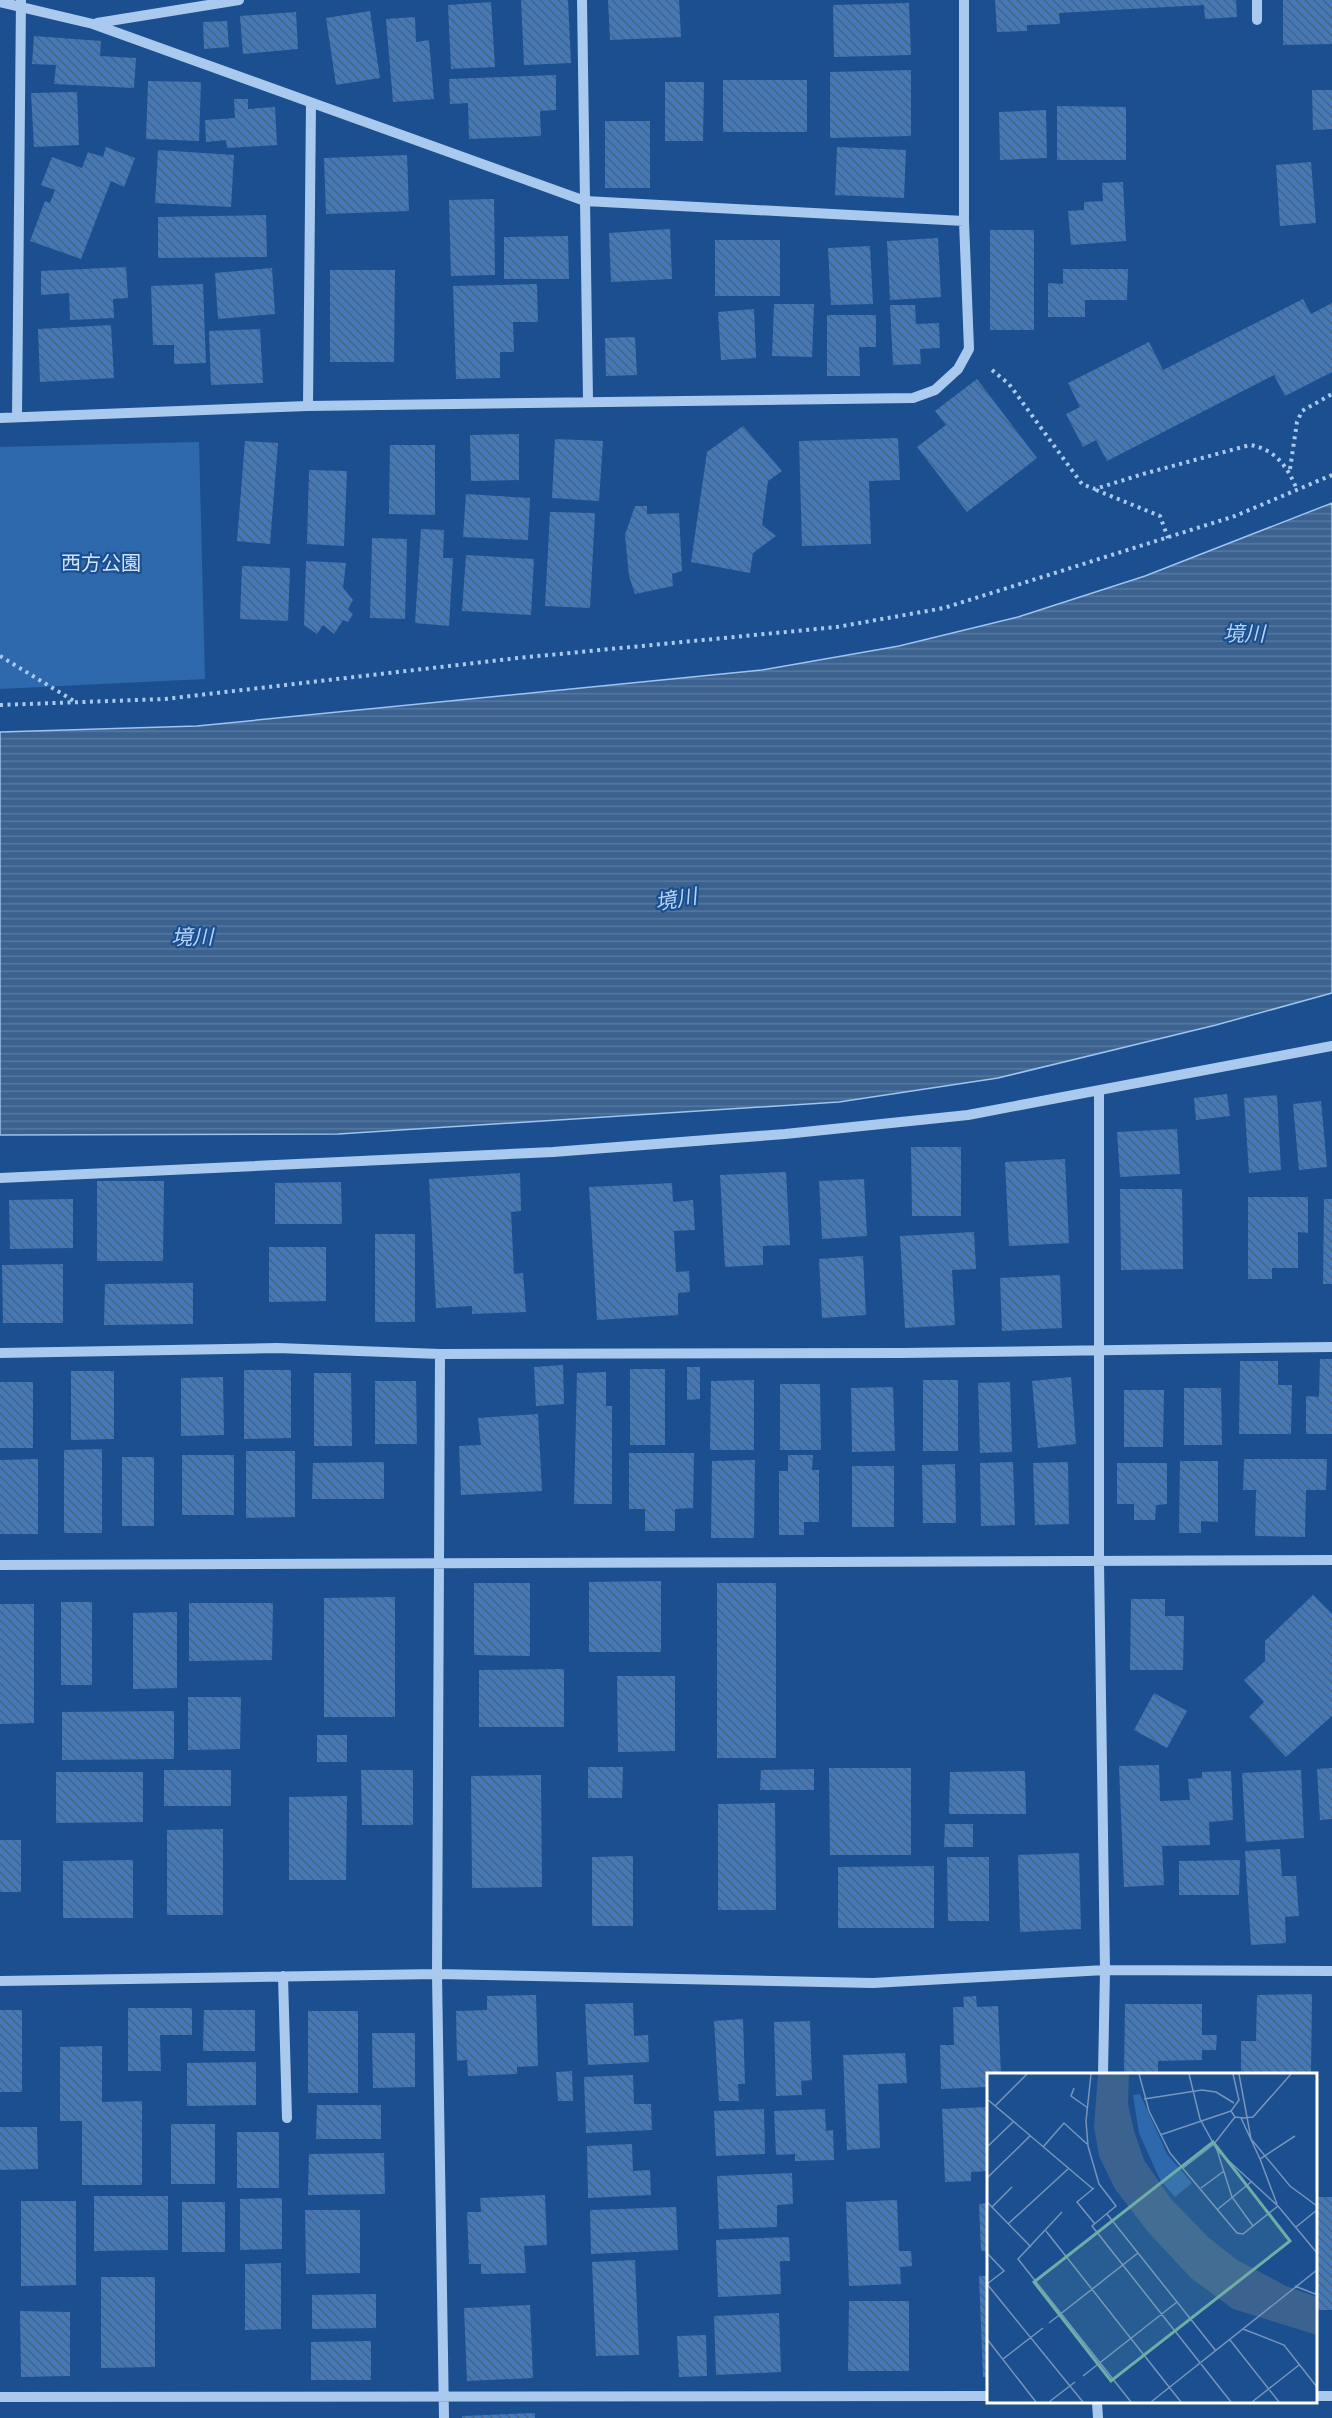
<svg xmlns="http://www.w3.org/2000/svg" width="1332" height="2418" font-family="Cabin,'Noto Sans JP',sans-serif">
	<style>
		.park { fill: #2e69ad }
		.water { fill: url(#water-rules); stroke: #9cc4f0; stroke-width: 1.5 }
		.building { fill: url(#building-back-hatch) }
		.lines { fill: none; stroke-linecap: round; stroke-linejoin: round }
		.path { stroke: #a9c9ee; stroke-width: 4; stroke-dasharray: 3 4.5; stroke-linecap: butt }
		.minor { stroke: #a9c9ee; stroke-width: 10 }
		.labels { text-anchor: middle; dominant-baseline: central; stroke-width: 4.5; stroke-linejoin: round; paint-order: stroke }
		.park-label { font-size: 20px; fill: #cfe3fa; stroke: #1b4f8f }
		.water-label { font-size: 21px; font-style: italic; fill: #b5d3f5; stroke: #1b4f8f }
		.inset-road { fill: none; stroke: #7695bc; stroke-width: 1.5 }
		.view { fill: #6fada8; fill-opacity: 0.15; stroke: #6fada8; stroke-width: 3 }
		.inset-edge { fill: none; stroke: #fff; stroke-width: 3 }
	</style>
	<defs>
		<pattern id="water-rules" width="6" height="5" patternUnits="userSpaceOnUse" patternTransform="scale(1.5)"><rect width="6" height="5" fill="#3c6290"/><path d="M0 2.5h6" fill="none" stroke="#597aa1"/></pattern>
		<pattern id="building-back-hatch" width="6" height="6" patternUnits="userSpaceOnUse" patternTransform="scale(1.5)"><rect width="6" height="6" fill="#4478b7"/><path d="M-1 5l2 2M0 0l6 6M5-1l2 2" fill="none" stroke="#486282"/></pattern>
	</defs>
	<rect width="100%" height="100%" fill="#1b4f8f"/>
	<path class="park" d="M199,442l6,237 -205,10v-242z"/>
	<path class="water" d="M1332,503v490l-116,32 -218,53 -159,24 -501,32 -338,1v-403l197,-6 565,-56 137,-24 119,-29 127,-41z"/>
	<path class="building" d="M521,0h47l3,63 -47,2z
		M608,0h71l2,37 -71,3z
		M995,0h241l1,17 -32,2 -1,-14 -145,8 1,11 -33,1v6l-30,1z
		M1283,0h49v44l-49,1z
		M491,2l4,65 -44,2 -3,-64z
		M909,3l2,52 -77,2 -1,-52z
		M370,11l10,67 -44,7 -10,-67z
		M296,12l2,37 -55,5 -3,-38z
		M415,17l1,25 13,-2 5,59 -41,3 -7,-83z
		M227,21l2,26 -25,2 -1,-27z
		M34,36l67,5 -1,15 36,2 -2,30 -80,-4 2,-19 -24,-1z
		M911,70v66l-81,2v-66z
		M556,75v35l-16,1 1,25 -72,3 -1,-36 -18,1 -1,-25z
		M723,80h84v52h-84z
		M148,81l53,1 -2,59 -53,-2z
		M665,82h39l-1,59h-38z
		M1312,90h20v39l-19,1z
		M77,92l2,53 -45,2 -3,-54z
		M234,99h14v10l27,-2 2,38 -50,3 -1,-8 -20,2 -1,-22 30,-2z
		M1057,106l69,1v53h-69z
		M1046,110l1,48 -47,2 -1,-48z
		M605,121h45v67h-45z
		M106,147l29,11 -11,29 -13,-6 -30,78 -51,-18 15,-40 5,2 5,-13 -14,-5 11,-28 30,11 6,-16 15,5z
		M837,147l69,3 -2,48 -69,-3z
		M158,150l76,5 -3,52 -76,-4z
		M407,155l2,56 -83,3 -2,-56z
		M1311,162l5,61 -36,3 -4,-61z
		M1123,182l3,59 -55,4 -3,-34 16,-1v-8l19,-1 -1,-18z
		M494,199l1,76 -44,1 -2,-76z
		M266,215l1,42 -109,1v-41z
		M670,229l2,50 -61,3 -2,-49z
		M990,230h44v100h-44z
		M568,236l1,43h-65v-42z
		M938,238l3,59 -51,3 -3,-59z
		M715,240h65v56h-65z
		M870,246l3,58 -42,1 -3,-57z
		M126,267l2,31 -15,1 1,19 -44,2 -1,-27 -28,2v-24z
		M272,268l3,46 -57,5 -3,-46z
		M1063,269h65l-1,31h-42v17h-37v-34l15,1z
		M330,270h65l-1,92h-64z
		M203,284l3,79 -32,1v-19h-21l-2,-59z
		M537,284l1,38h-25l1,30h-14v26l-44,1 -3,-93z
		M1303,299l8,15 21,-11v69l-47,24 -11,-21 -167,86 -11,-21 -13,7 -17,-33 14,-7 -12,-24 81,-41 14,28z
		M774,304h40l-2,53 -40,-1z
		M890,305h25l1,19 23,-1 1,25 -20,1 1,15 -28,1z
		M754,309l2,49 -35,2 -3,-48z
		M827,315h49v32h-17l1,29h-33z
		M111,325l3,53 -74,4 -2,-53z
		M260,329l3,54 -52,2 -2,-54z
		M635,337l2,38 -31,1 -1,-38z
		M977,379l60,79 -70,54 -50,-65 29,-22 -11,-14z
		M743,426l39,45 -14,10 -6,44 14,11 -23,17 -3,20 -59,-11 16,-110z
		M519,434v46l-48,1 -1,-46z
		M898,438l2,42 -31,1 2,63 -69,2 -3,-105z
		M555,439l48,2 -4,60 -47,-3z
		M245,441l33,2 -8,101 -33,-3z
		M390,445h45v70l-46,-1z
		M309,470l38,1 -3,75 -37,-2z
		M466,494l64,4 -2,42 -65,-3z
		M635,506h12v8l32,-1 3,58 -10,3 1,12 -38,8 -6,-18 -4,-41z
		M550,512l45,1 -5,95 -45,-2z
		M421,529l23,1 -1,28h10l-4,68 -34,-3z
		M372,538l35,1 -2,80 -35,-1z
		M466,555l68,4 -3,56 -69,-4z
		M306,561l40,2 -3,25 10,12 -5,9 5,5 -5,8 -5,-2 -9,14 -11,-9 -6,9 -13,-9z
		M242,566l48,2 -2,53 -48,-2z
		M1227,1094l3,22 -34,4 -2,-22z
		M1277,1095l4,75 -32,3 -5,-75z
		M1321,1101l6,66 -28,3 -6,-66z
		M1177,1129l3,45 -60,3 -3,-45z
		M911,1147h50v69h-49z
		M1065,1159l4,84 -60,3 -4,-84z
		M786,1172l4,73 -27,1v19l-38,2 -5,-92z
		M520,1173l1,38 -10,1 3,62 9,-1 3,39 -54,2v-8l-36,2 -7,-129z
		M864,1179l3,57 -45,3 -3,-58z
		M97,1181h67l-1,80h-66z
		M341,1182l1,42h-67v-41z
		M672,1183l1,19 20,-2 2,30 -21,1 2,41 13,-1 1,21 -12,1v22l-81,5 -8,-133z
		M1120,1189h62l1,80 -62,1z
		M1248,1197h60v36l-10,-1v36h-26v11h-24z
		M73,1199v49l-63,1 -1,-49z
		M1324,1199h8v85h-9z
		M974,1232l2,37 -24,1 3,55 -50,3 -5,-92z
		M375,1234h40v88h-40z
		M269,1247h57v54l-57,1z
		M863,1256l3,59 -44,3 -3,-59z
		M63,1264v59h-60l-1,-58z
		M1060,1275l2,53 -60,3 -2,-53z
		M193,1283v41l-89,1 1,-41z
		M1320,1359h12v75h-26v-38l13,1z
		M1240,1361h38v24h14l-1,49h-52z
		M563,1365l1,39 -28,2 -2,-39z
		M687,1367h13v32l-13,1z
		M630,1369h35v76h-35z
		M244,1370h47v68l-47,1z
		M71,1371h43v68l-43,1z
		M606,1372v34h6v98h-38l3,-131z
		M314,1373h37l1,73h-38z
		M223,1377l1,58 -43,1v-58z
		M1071,1377l5,67 -38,4 -6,-67z
		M754,1380v70h-44l1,-69z
		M923,1380h35v71h-35z
		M375,1381h41l1,63h-42z
		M0,1382h33v66h-33z
		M1010,1382l2,70 -32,1 -2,-70z
		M780,1384h40l1,66h-41z
		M893,1387l2,64 -43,1 -1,-64z
		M1184,1388h37l1,57h-38z
		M1124,1390h40l-1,57h-39z
		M538,1414l4,77 -81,4 -2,-49 22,-1 -3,-27z
		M102,1449v84h-38v-83z
		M246,1451h49v66l-49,1z
		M629,1453h65l-1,55 -18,1v22h-30v-22h-16z
		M182,1455h52v60h-52z
		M788,1455h25l-1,15h7v52h-15v13h-25v-64h9z
		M122,1457h32v69h-32z
		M38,1459v75h-38v-74z
		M1244,1459h83l-1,31h-20l-1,47 -50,-1 1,-46h-13z
		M755,1460l-1,78h-43l1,-77z
		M1180,1461h38v61l-17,-1v12h-22z
		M384,1462v37h-72l1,-36z
		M1013,1462l2,63 -34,1 -1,-63z
		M1068,1462l1,62 -34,1 -2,-62z
		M1117,1463h50v41l-11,1 -1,15h-21v-16h-17z
		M955,1464l1,59h-33l-1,-58z
		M852,1466h42v61h-42z
		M661,1581v71h-72v-70z
		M474,1583h56v73l-56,-1z
		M717,1583h59v175h-59z
		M1313,1595l19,19v102l-46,41 -37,-40 15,-15 -20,-22 21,-19v-20z
		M395,1597v120h-71v-119z
		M1131,1599h34v17h19l-1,54h-53z
		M61,1602h31v83h-31z
		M189,1603h84l-1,57 -83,1z
		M0,1604h34v119l-34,1z
		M177,1612v76l-44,1v-76z
		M564,1669v58h-85v-57z
		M617,1676h58v75l-57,1z
		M1154,1693l33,18 -20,37 -33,-18z
		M188,1697h53l-1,52 -52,1z
		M174,1711v48l-112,1v-48z
		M317,1735h30v27h-30z
		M1159,1765l1,36 30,-1 -2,-21 14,-1v-6l29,-1 2,49 -24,2 1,23 -48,1 2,39 -40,2 -5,-121z
		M588,1767h35l-1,31h-34z
		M829,1768h82v87h-81z
		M1332,1768v51l-12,1 -3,-51z
		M814,1769v21h-54l1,-20z
		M164,1770h67v36h-67z
		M361,1770h52v55h-51z
		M1301,1770l3,68 -58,4 -4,-69z
		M1025,1771l1,43h-77l1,-42z
		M56,1772h87v50l-87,1z
		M541,1775l1,112 -70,1 -1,-112z
		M347,1796l-1,84h-57v-83z
		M775,1803l1,107h-58v-106z
		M945,1824h28v23h-29z
		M223,1829v86h-56v-85z
		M0,1840h21v52h-21z
		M1280,1849l2,27h14l3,40 -14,1 1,26 -35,2 -6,-94z
		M1079,1853l2,76 -61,3 -2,-77z
		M633,1856v70h-41v-69z
		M947,1857h42v64h-41z
		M133,1860v58h-70v-57z
		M1240,1860l-1,35h-60v-34z
		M934,1866v62h-96v-61z
		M1312,1994l-1,80h-70v-33h15l1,-46z
		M536,1995l2,71 -21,1v7l-49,2 -1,-16 -10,1 -1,-50 31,-1v-14z
		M976,1996l1,11 21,-1 3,68h-13v13l-47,2 -1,-44h14l-1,-38h11l-1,-10z
		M633,2003l1,33 14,-1 1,27 -61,3 -3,-61z
		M1125,2004h77v31h15l-1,15h-14v10l-44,1v13h-34z
		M128,2008h64v27h-32l1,36h-33z
		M0,2010h22v82h-22z
		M204,2010h51v41h-52z
		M308,2011h50v82h-50z
		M743,2019l2,65h-7l1,17h-20l-5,-80z
		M810,2021l2,59 -11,1 1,14 -26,1 -2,-74z
		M372,2033h43v54l-42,1z
		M102,2046v56l40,-1v84h-60v-64h-22v-74z
		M905,2053l2,30 -29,1 2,64 -33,2 -4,-95z
		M256,2062v43l-69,1v-43z
		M572,2071l1,30h-15l-2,-29z
		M633,2075l1,29h17l1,26 -66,3 -2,-56z
		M317,2105h64v34h-65z
		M988,2107v64l-17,1v9l-26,1 -3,-73z
		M764,2109l1,45 -49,2 -2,-45z
		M825,2109l1,22 7,-1 1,30 -39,1v-7l-19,1 -2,-44z
		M171,2124h44v60h-44z
		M0,2127h37l1,42 -38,1z
		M237,2132h42v56h-42z
		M632,2144l1,27 17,-1 1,25 -63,3 -1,-52z
		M384,2153l1,41 -77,1 1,-41z
		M792,2173l1,31 -16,1v22l-58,2 -2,-53z
		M545,2195l2,50 -23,1 2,27 -45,1v-10h-12l-2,-52h14l-1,-14z
		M94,2196h74v54l-74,1z
		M1316,2197h16v113h-16z
		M282,2198v51l-42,1v-51z
		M897,2200l2,51h12l1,15 -12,1 1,17 -52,2 -3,-84z
		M21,2201h55v84l-55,1z
		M182,2202h43v50h-43z
		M988,2203v48h-7l-2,-47z
		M676,2207l2,43 -87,4 -1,-44z
		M305,2210h55v63l-54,1z
		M789,2237l1,24h-10l1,33 -63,3 -2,-57z
		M635,2260l4,95 -43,1 -4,-94z
		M281,2263v66l-36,1v-66z
		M979,2276h9v101h-5z
		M101,2277h54v90l-54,1z
		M376,2294v34l-64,1v-34z
		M849,2301h60v70h-61z
		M530,2305l3,73 -66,3 -3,-73z
		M20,2311l50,1v64l-49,1z
		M779,2313l2,59 -65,3 -2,-59z
		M706,2335l1,41 -28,1 -2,-41z
		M371,2341v39h-60v-38z
		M535,2413v5h-73v-2z"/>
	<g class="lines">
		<path class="path" d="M992,370l17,14 73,100 13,5 48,-15 107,-29c25,4 38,22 47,45
			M1290,469l7,-47 5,-11 30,-17
			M1096,490l64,26 8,22
			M0,656l74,45
			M0,705l165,-6 353,-41 319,-31 107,-19 291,-92 97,-41"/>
		<path class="minor" d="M582,0l6,400
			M1257,0v20
			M0,2l93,22 492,177 379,20
			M97,23l142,-23
			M308,406l3,-303
			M17,417l4,-417
			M0,418l308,-12 605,-8 22,-8 23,-21 11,-20 -5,-128v-221
			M1099,1091v471l6,408 -2,104
			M0,1178l553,-26 232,-18 183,-19 364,-69
			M0,1353l277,-5 163,6 462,-1 430,-6
			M440,1354l-3,620 7,444
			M0,1565l1332,-5
			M283,1976l4,142
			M0,1981l437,-7 436,9 232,-13 227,1
			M1316,2396h16
			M0,2397l988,-1
			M1097,2402l1,16"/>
	</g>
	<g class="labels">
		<g class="park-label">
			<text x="101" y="563">西方公園</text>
		</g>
		<g class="water-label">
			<text x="1244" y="633">境川</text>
			<text transform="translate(676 899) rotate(-10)">境川</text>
			<text transform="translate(192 937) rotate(-1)">境川</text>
		</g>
	</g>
	<g transform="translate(987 2073)">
		<rect width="330" height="330" fill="#1b4f8f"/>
		<path d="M153,21l27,60 25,29 -17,14 -15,-17 -21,-47 -6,-38z" fill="#2e69ad"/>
		<path d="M111,1h31l-1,30 6,27 10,29 27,39 37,38 29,23 49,26 31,11v38l-84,-26 -42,-31 -42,-45 -34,-44 -16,-33 -5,-29z" fill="#3c6290"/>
		<path class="inset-road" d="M104,1l-5,47 2,25 11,38 17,22 -24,20 139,176M152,1l10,37 21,42 67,80 6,1 35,-28M202,1l11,45 17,31 15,47 21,29M246,1l6,26 -8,11 4,6 9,1 9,-1 38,-43M252,1l12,65 39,47 27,20M87,15l-3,8 17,12M0,26l106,90M157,26l58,-9 14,2 18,11M8,33l32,-32M254,45l19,41M173,62l71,-24M0,74l26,-25M56,74l21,-24 23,21M232,79l59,54 39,47M196,95l31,-24 21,-27M0,105l43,-42M107,115l-17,14 18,22M214,115l23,-17M0,129l44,45M290,131l-17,-45 35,-23M5,134l20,-20M231,136l33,-27M75,139l-44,47 113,143M120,141l109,137M21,151l60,-55M309,154l21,-17M59,158l135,171M0,180l17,18 -17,13M0,211l96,118M308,213l20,8 2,-4M62,250l89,-70M256,256l41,16 33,42M0,266l49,63M243,267l49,62M16,286l40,-31M96,303l94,-74M62,329l26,-20M164,329l166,-132M265,329l47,-37"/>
		<path class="view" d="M226,69l77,99 -179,140 -77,-99z"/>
		<rect width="330" height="330" class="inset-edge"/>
	</g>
</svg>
